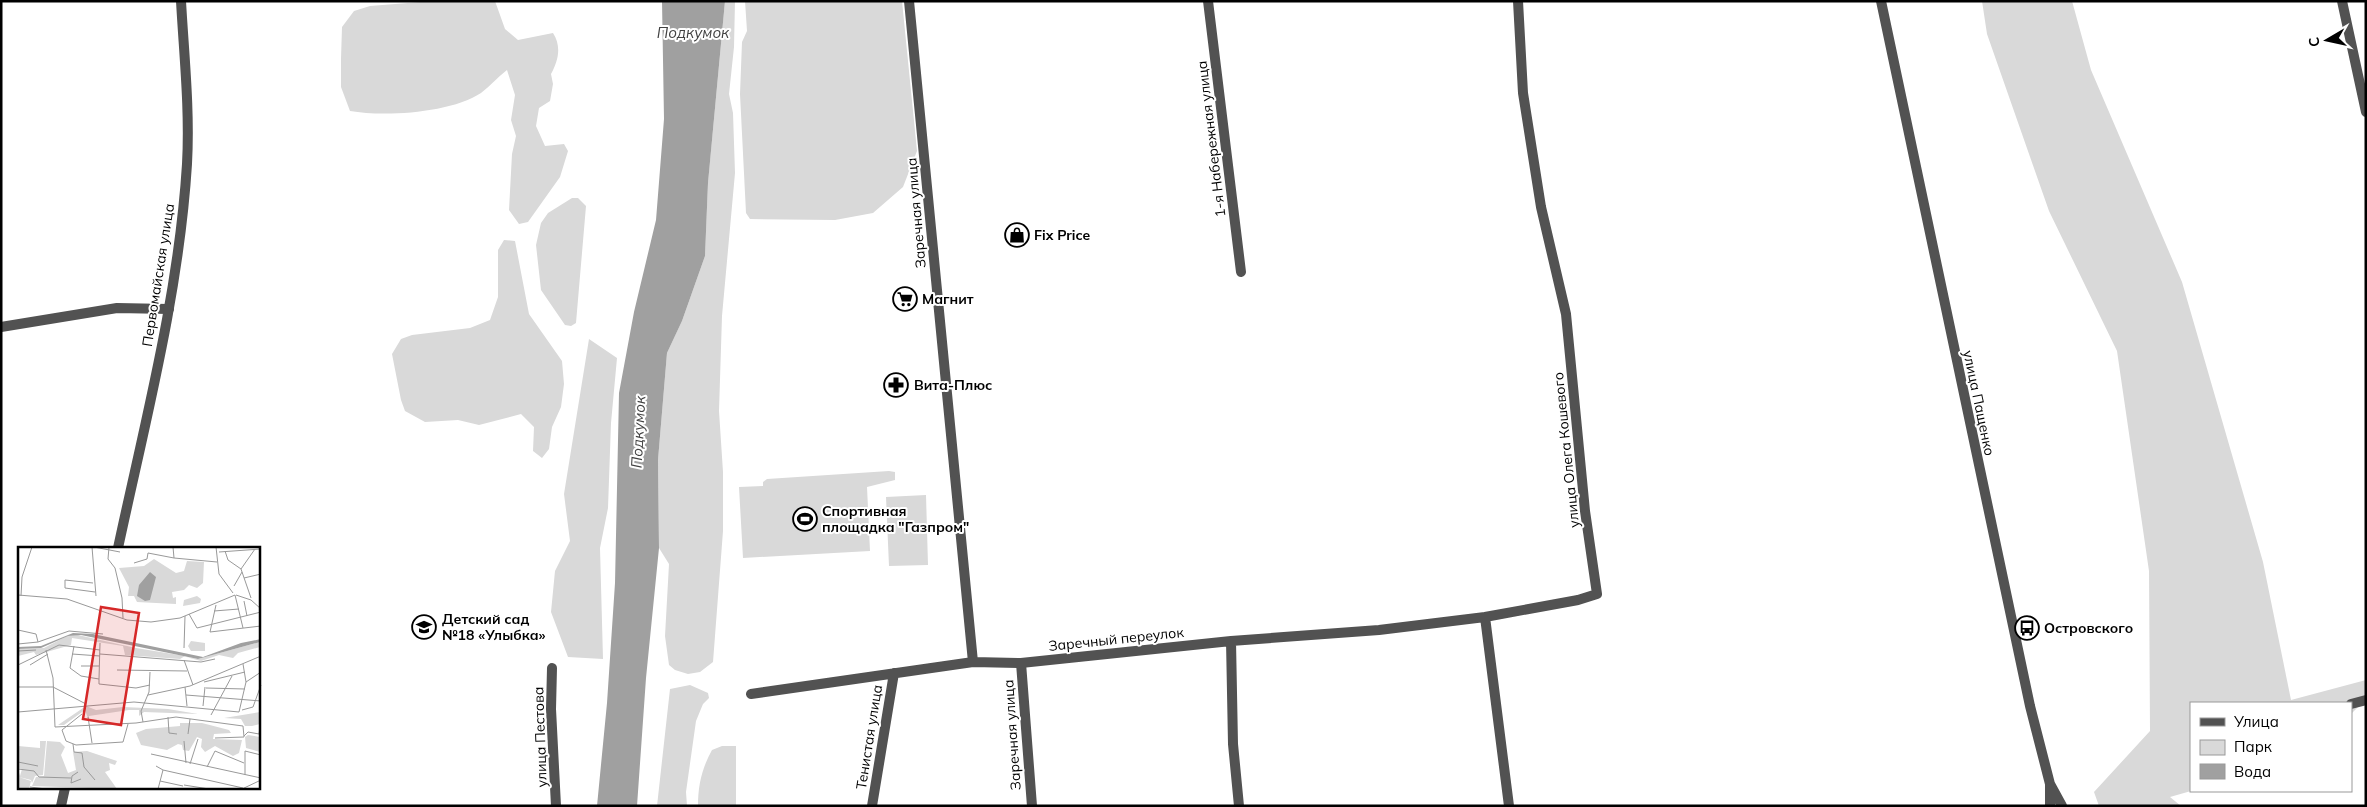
<svg xmlns="http://www.w3.org/2000/svg" width="2367" height="807" font-family="Mulish,sans-serif">
	<style>
		.green { fill: #d9d9d9 }
		.water { fill: #a0a0a0 }
		.lines { fill: none; stroke-linecap: round; stroke-linejoin: round }
		.minor { stroke: #525252; stroke-width: 10 }
		.tertiary { stroke: #525252; stroke-width: 10 }
		.labels { text-anchor: middle; dominant-baseline: central; stroke-width: 4; stroke-linejoin: round; paint-order: stroke }
		.street-label { font-size: 14px; fill: #000; stroke: #fff }
		.poi-label { font-size: 14px; font-weight: bold; fill: #000; stroke: #fff; text-anchor: start }
		.water-label { font-size: 15px; font-style: italic; fill: #414141; stroke: #fff }
		.inset-road { fill: none; stroke: #999; stroke-width: 1 }
		.view { fill: #d62828; fill-opacity: 0.15; stroke: #d62828; stroke-width: 2.5 }
		.inset-edge { fill: none; stroke: #000; stroke-width: 2.5 }
	</style>
	<rect width="100%" height="100%" fill="#fff"/>
	<path class="green" d="M433,1h62l10,28 13,11 35,-7c9,14 5,28 -2,41l2,10 -3,17 -11,7 -3,18 9,20 19,-2 4,7 -8,26 -32,45 -9,2 -10,-14 3,-56 4,-18 -5,-16 4,-25 -8,-25c-9,7 -17,16 -26,23 -30,20 -96,24 -131,18l-9,-24v-28l1,-32 12,-16 16,-5z
		M725,1h10l-1,46 -5,47 4,19 2,60 -13,143 -3,95 4,61v59l-10,131 -13,10 -12,2 -13,-4 -6,-5 -4,-29 4,-72 -10,-16 -1,-88 9,-107 15,-32 23,-65 3,-73z
		M745,1h157l15,150 -14,36 -30,26 -38,7 -85,-1 -4,-6 -6,-119 2,-52 5,-11z
		M1982,1h90l19,69 91,212 81,280 28,138 75,-20v19l-15,15v-11h-160v88l-21,6 11,9h-82l-5,-14 56,-61 -1,-160 -32,-220 -68,-140 -62,-177z
		M572,198h6l8,8 -10,117 -5,3 -6,-1 -24,-35 -5,-45 5,-22 7,-10z
		M504,240l11,1 14,73 33,47 2,23 -3,23 -9,20 -3,22 -7,9 -9,-7 1,-24 -13,-13 -42,11 -21,-5 -33,2 -20,-11 -4,-11 -9,-46 9,-15 11,-4 58,-7 20,-8 8,-23v-47z
		M589,339l28,19 -6,65 -3,85 -8,40 3,111 -35,-2 -17,-45 4,-41 15,-30 -6,-47z
		M889,471l6,1v8l-28,7 3,64 -127,7 -4,-71 24,-1v-4l4,-3z
		M926,495l2,70 -39,1 -3,-69z
		M690,685l18,8 1,5 -6,6 -7,17 -10,71 1,14h-30l13,-117z
		M722,746h14v60h-38c0,-21 4,-38 14,-56z"/>
	<path class="water" d="M662,1h63l-17,182 -3,73 -23,65 -15,32 -9,107 1,88 -13,130 -9,128h-40l10,-103 8,-120 4,-190 15,-81 22,-92 8,-101z"/>
	<g class="lines">
		<path class="minor" d="M909,1l64,661
			M1208,1l33,271
			M2342,1l24,111
			M1,327l116,-19 52,1
			M1231,641l2,103 6,62
			M1021,663l11,143
			M552,668l-1,41 5,97
			M751,694l222,-32 48,1 210,-22 148,-11 106,-13
			M2351,704l15,-4
			M872,806l22,-133
			M1509,806l-24,-189 93,-17 19,-6 -12,-83 -19,-197 -25,-107 -18,-114 -5,-92"/>
		<path class="tertiary" d="M1881,1l149,705 20,78 12,22
			M118,548c27,-126 61,-254 69,-384 3,-54 -3,-109 -6,-163
			M2050,785v21
			M61,806l4,-18"/>
	</g>
	<defs>
		<g id="shop-ring" transform="scale(1.25)"><circle r="9.5" fill="#fff" stroke="#000" stroke-width="1.5"/><path d="M-5-2.5h2.3a2.7 3.5 0 0 1 5.4 0H5L5.5 6h-11ZM-1.5-2.5h3a1.5 2.3 0 0 0-3 0Z" fill="#000"/></g>
		<g id="supermarket-ring" transform="scale(1.25)"><circle r="9.5" fill="#fff" stroke="#000" stroke-width="1.5"/><path d="M-6-5.5h2.5l.6 2H6L4.5 2H-2.5L-4.4-4H-6ZM-1.5 3.2a1.3 1.3 0 1 0 .1 0ZM3 3.2a1.3 1.3 0 1 0 .1 0Z" fill="#000"/></g>
		<g id="pharmacy-ring" transform="scale(1.25)"><circle r="9.5" fill="#fff" stroke="#000" stroke-width="1.5"/><path d="M-2-6h4v4h4v4h-4v4h-4v-4h-4v-4h4Z" fill="#000"/></g>
		<g id="stadium-ring" transform="scale(1.25)"><circle r="9.5" fill="#fff" stroke="#000" stroke-width="1.5"/><path d="M0-5a6.5 5 0 1 0 0 10a6.5 5 0 1 0 0-10ZM-3.5-1.8h7v3.6h-7Z" fill="#000"/></g>
		<g id="school-ring" transform="scale(1.25)"><circle r="9.5" fill="#fff" stroke="#000" stroke-width="1.5"/><path d="M0-5L7-2L0 1L-7-2ZM-4 1L0 2.5L4 1V4Q0 6-4 4Z" fill="#000"/></g>
		<g id="bus-ring" transform="scale(1.25)"><circle r="9.5" fill="#fff" stroke="#000" stroke-width="1.5"/><path d="M-5-6H5V4H4V6H2V4H-2V6H-4V4H-5ZM-3.5-4V0h7V-4ZM-3.5 1.2v1.5H-2V1.2ZM2 1.2v1.5H3.5V1.2Z" fill="#000"/></g>
	</defs>
	<g fill-rule="evenodd">
		<use href="#shop-ring" x="1017" y="235"/>
		<use href="#supermarket-ring" x="905" y="299"/>
		<use href="#pharmacy-ring" x="896" y="385"/>
		<use href="#stadium-ring" x="805" y="519"/>
		<use href="#school-ring" x="424" y="627"/>
		<use href="#bus-ring" x="2027" y="628"/>
	</g>
	<g class="labels">
		<g class="street-label">
			<text transform="translate(1211 139) rotate(-97)">1-я Набережная улица</text>
			<text transform="translate(916 213) rotate(-95)">Заречная улица</text>
			<text transform="translate(158 275) rotate(-81)">Первомайская улица</text>
			<text transform="translate(1979 403) rotate(78)">улица Пащенко</text>
			<text transform="translate(1566 450) rotate(-96)">улица Олега Кошевого</text>
			<text transform="translate(1116 639) rotate(-6)">Заречный переулок</text>
			<text transform="translate(1012 735) rotate(-94)">Заречная улица</text>
			<text transform="translate(540 737) rotate(-92)">улица Пестова</text>
			<text transform="translate(869 737) rotate(-81)">Тенистая улица</text>
		</g>
		<g class="poi-label">
			<text x="1034" y="235">Fix Price</text>
			<text x="922" y="299">Магнит</text>
			<text x="914" y="385">Вита-Плюс</text>
			<text x="822" y="511">Спортивная<tspan x="822" dy="16">площадка "Газпром"</tspan></text>
			<text x="442" y="619">Детский сад<tspan x="442" dy="16">№18 «Улыбка»</tspan></text>
			<text x="2044" y="628">Островского</text>
		</g>
		<g class="water-label">
			<text x="693" y="32">Подкумок</text>
			<text transform="translate(638 432) rotate(-87)">Подкумок</text>
		</g>
	</g>
	<g transform="translate(18 547)">
		<rect width="242" height="242" fill="#fff"/>
		<path d="M136,12l22,14 8,-2 3,-10 17,1 -1,21 -6,5 -8,-3 -5,5 -12,2 1,6 3,-1v7l-39,-2 -3,-6h-6l1,-9 -10,-19 25,-2zM179,49l4,3 -1,4 -17,3 1,-6zM60,88l58,13 49,8 -5,3 -55,-4 -2,-9 -51,-8 -1,7 -35,10 -2,-3 -16,4v-7l26,-1 23,-12zM173,94l14,2v8h-14l-3,-5zM242,95v5l-22,6 -5,5 -14,-3 -18,6 -15,-4 12,2zM68,159l10,4 27,-3 45,2 30,5 -54,-2 -5,4v-6h-10l-40,6v5l-4,-11 -21,15h-6zM242,165v12l-8,2h-7l-4,-7 -17,-1zM162,176h22l27,7 2,3 -17,1 -1,5 29,1 -3,13 -6,3 -18,-10 -10,6 -4,-5 1,-8 -5,-2 -8,14 -6,-1 -1,-5 -4,-1 -11,6 -26,-5 -5,-12 10,-4 34,-3zM230,188l12,2v15l-14,-4 -1,-11zM22,194h6l-3,34 -8,1 -3,7 -1,-3 -12,-3 12,4 -2,8h-11v-20l2,7 2,-7 -4,-1v-22l22,2zM29,194l13,1 5,5 -4,8 7,18 8,-3 -3,-18 14,-1 30,10 -2,4 -6,-2 1,7 -5,2 12,17 -85,-3 4,-9 8,-1z" fill="#d9d9d9"/>
		<path d="M132,25l6,5 -6,23 -5,1 -8,-5 2,-11zM55,86l20,1 110,23 38,-14 20,-4 -1,3 -62,17 -117,-24 -13,1 -27,12 -23,1v-2l23,-1z" fill="#a0a0a0"/>
		<path class="inset-road" d="M74,0l4,49M76,0l26,5M91,0l-1,12 7,9 7,30 1,20M155,0l1,11 43,4M198,0l3,27 14,19M207,4l3,9 13,9 10,29M201,5l42,-3M116,16l13,-4 1,-6 26,5M223,22l14,-20M226,31l17,-4M75,36l-28,-3v8l30,4M216,39l8,-14M0,48l49,4 60,21 24,2 29,-4 55,-23 8,33M218,48l15,5 10,9M3,49l1,-19 10,-30M226,54l3,15M198,58l-6,27 51,-6M196,64l25,-2M171,67l8,14 64,-16M0,83l18,4 2,8M0,97l20,-2 31,-11 34,3M56,99l-4,22 11,8 18,3v5l37,4 14,-3M166,101l1,-32M28,103l7,28 2,49 81,-4 40,-6 67,9 1,11 -29,1M0,104l18,-1M54,107l28,2M82,107l101,8 14,-3M166,113l9,25M225,117l3,18M0,118l41,-20 41,5M12,118l18,-11M63,119h18M99,123l70,1M81,132l1,-36M186,135l41,-10M0,140h35l33,17M167,140l2,19M188,141l39,1M130,148l42,-9 71,-30M168,148l75,6M185,159l2,-19M224,163l11,-3 8,-22M0,165l116,-10 105,10 7,-30 15,-10M64,167l-20,16 4,11 10,4 47,-3 5,-18M193,168l21,-39M70,170l4,26M150,170l1,16 8,1M125,175l-2,-11 8,-19 1,-20M170,187l2,-15M226,189l4,-4 11,2 1,-6M166,194l2,22M55,197l1,8 8,1 2,14 11,13M133,207l110,24M0,215l20,4M172,217l8,-25M138,219l7,4 80,18M189,220l8,-16 29,12M0,222l16,2 5,6 32,1M60,225l-6,4 -1,7 10,-4M227,228v-24l16,4M142,234l23,5M166,238l25,4M12,240l16,2M140,242l5,-19M224,242l19,-9"/>
		<path class="view" d="M83,60l38,6 -18,112 -38,-6z"/>
		<rect width="242" height="242" class="inset-edge"/>
	</g>
	<rect width="2367" height="807" fill="none" stroke="#000000" stroke-width="5"/>
	<rect x="2190" y="702" width="162" height="90" fill="#ffffff" stroke="#999999"/>
	<rect x="2200" y="718" width="25" height="8" fill="#525252" stroke="#999999"/>
	<text x="2234" y="727" font-size="15" fill="#000000">Улица</text>
	<rect x="2200" y="740" width="25" height="15" fill="#d9d9d9" stroke="#999999"/>
	<text x="2234" y="752" font-size="15" fill="#000000">Парк</text>
	<rect x="2200" y="764" width="25" height="15" fill="#a0a0a0" stroke="#999999"/>
	<text x="2234" y="777" font-size="15" fill="#000000">Вода</text>
	<g transform="translate(2327 40) rotate(261)" stroke="#ffffff" stroke-width="4" paint-order="stroke">
	<path d="M0-4L9 19L0 12L-9 19Z" fill="#000000"/>
	<text y="-8" font-size="14" font-weight="bold" text-anchor="middle" fill="#000000">С</text>
	</g>
</svg>
